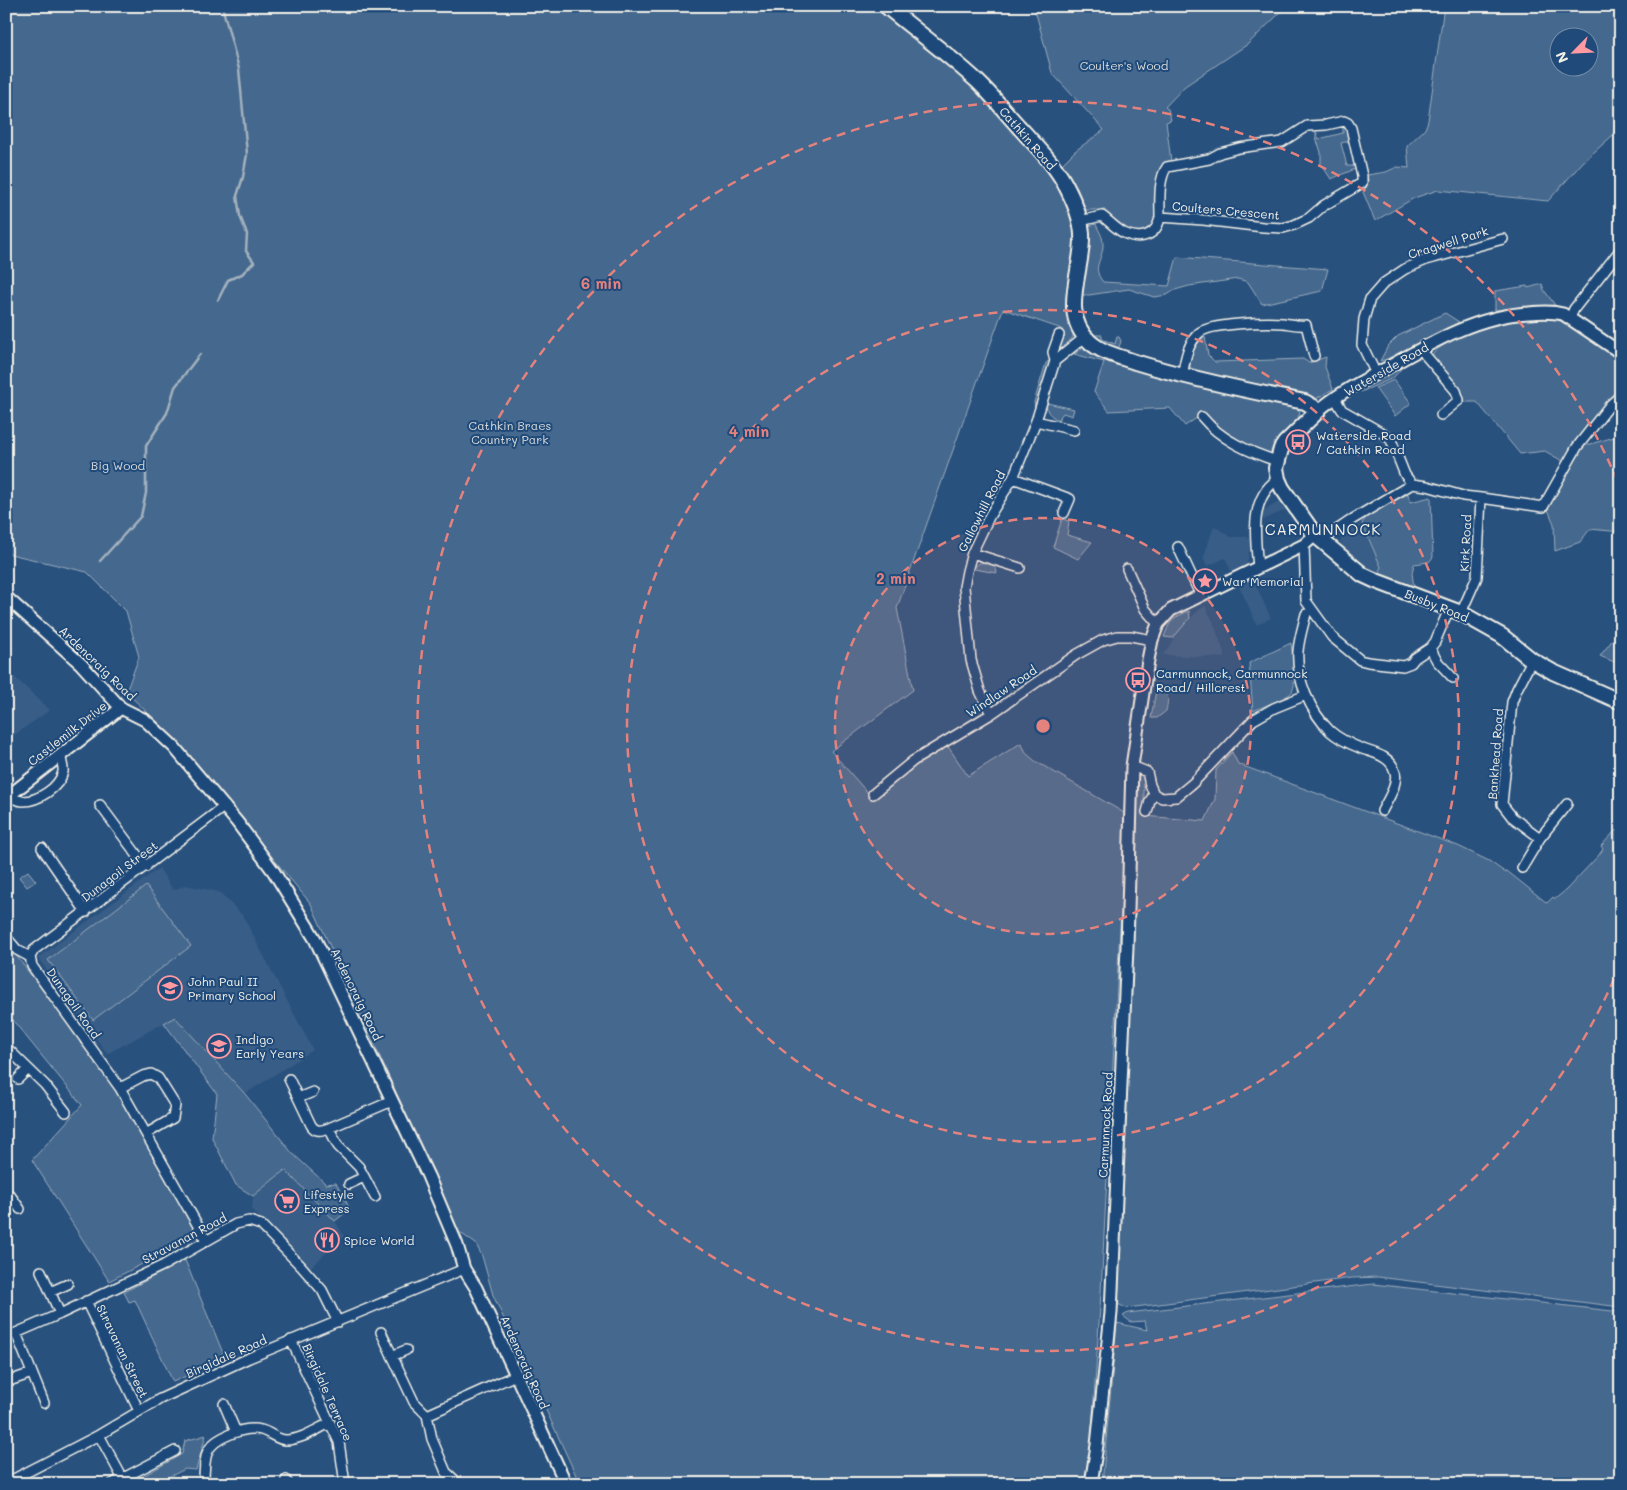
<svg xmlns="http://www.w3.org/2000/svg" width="1627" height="1490" font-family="Mali,sans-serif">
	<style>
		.built { fill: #375d86 }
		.green { fill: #45688e; stroke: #9cacbb; fill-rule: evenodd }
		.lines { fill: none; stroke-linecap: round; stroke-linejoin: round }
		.stream { stroke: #a4b2be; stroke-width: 2.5 }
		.minor-casing { stroke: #f4f1e8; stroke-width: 12 }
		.tertiary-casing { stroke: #f4f1e8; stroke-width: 15 }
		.secondary-casing { stroke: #f4f1e8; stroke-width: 18 }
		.minor { stroke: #1f4a7a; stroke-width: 9 }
		.tertiary { stroke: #1f4a7a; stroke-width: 11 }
		.secondary { stroke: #1f4a7a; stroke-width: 14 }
		.ring { fill: none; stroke: #e4827e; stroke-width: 2.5; stroke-dasharray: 9 6 }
		.labels { text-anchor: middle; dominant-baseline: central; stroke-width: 4; stroke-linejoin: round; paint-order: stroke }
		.park-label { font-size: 12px; fill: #dadcda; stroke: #1f4a7a }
		.street-label { font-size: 12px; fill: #f4f1e8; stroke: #1f4a7a }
		.poi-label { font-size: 12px; fill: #f4f1e8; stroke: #1f4a7a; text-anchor: start }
		.quarter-label { font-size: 15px; letter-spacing: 1px; fill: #f4f1e8; stroke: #1f4a7a }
		.centre { fill: #e4827e; stroke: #1f4a7a; stroke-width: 2.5 }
		.ring-label { font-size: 15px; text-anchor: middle; font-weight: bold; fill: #e4827e; stroke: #1f4a7a; stroke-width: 4; stroke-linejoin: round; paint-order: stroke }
	</style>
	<rect width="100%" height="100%" fill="#28517e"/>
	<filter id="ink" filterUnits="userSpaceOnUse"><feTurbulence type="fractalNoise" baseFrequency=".02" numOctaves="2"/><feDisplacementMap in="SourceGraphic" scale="10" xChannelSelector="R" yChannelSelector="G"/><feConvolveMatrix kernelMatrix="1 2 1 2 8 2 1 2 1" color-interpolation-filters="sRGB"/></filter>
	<g filter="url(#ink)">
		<path class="built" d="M1284,497l8,10 -29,13 -2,-5 2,-4 12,-7z
			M1362,523l19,44 -3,6 -14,-7 -19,-15 -5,-9 2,-5z
			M1214,526l17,11h17l2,7 -3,22 -15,7 -7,-15 -17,8 -5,-7z
			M1252,577l19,41 -14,7 -19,-41z
			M1205,606l8,15 13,37 -63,-3 18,-27 19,-19z
			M6,669l44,41 -44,31z
			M159,868l14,22 13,-5 33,7 24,24 70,134 -68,44 -70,-77 -68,37 -69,-96z
			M285,1169l50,52 9,15 -35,33 -57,-59 1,-14z"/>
		<path class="green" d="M6,6h871l82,69 43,40 44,52 23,36 8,36 -4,98 -14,15 3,-23 -59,-20 -106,299 16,82 -82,61 42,48c23,-22 48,-37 74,-54l21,31 53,-33 6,11 8,7 91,53 -25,478 -10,153 -5,39h-506l-87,-189 -11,-39 -6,-12 -17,-12 -148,-328 -141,-170 -44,-42 13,-35 -13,-46 -39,-39 -81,-19z
			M1034,6h253l-39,38 -63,42 -20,21 3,2 3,11 -5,2 5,39 -8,2 -4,8 -4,51c-5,12 -21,12 -31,5 -7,-4 -12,-11 -19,-14v-3h-20l-2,-3 -6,-19 -4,1 -12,-24 14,-14 29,-21 -52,-57z
			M1444,6h177v110l-9,20 -29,26 -35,39 -110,-11 -24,8 -39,23 -12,-29c5,-6 6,-10 4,-17l19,-3 11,-5 12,1 -2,-22 18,-17 3,-8zM1560,38h30v30h-30z
			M1343,124l3,3 3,14 -8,2 6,23h7l1,3 -24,10 -10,-15v-12l-5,-14v-6l3,7 24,-6z
			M1096,224c2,6 7,12 7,19 1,17 -13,23 0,39l66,4 8,-29 151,12 -6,22 -60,13 -14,-22 -10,-3 -49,7 -14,4 -8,5 -13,2 -25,-8 -40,6h-10l9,-66 1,-3z
			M1542,284l2,6 11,15 -60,5v-19l32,-5 1,2z
			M1445,313l14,9 -72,37 -7,2 8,-15 10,-10z
			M1552,318l19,7 50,36v30c-24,20 -40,45 -57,71l-19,-11 -25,3 -43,-52h-13l-1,-8 -32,-37c5,-14 60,-35 75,-37 15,-2 31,-2 46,-2z
			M1084,323l11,12h7v4l13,5 2,-7h2l2,4c-4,22 -29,-6 -37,-13z
			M1205,337l3,18 7,7 88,-3 6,4 17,-6 -1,10 8,22 -16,9 -6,1 -117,-25c-10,-11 0,-29 11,-37z
			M1082,349l212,56 6,7 -2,7 -22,22 -7,14 -20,-7 -51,-31 -13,9 -15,-18 -61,3 -15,-19 10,-30 -30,-8z
			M1050,360v2l-15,46 -1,-6 12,-39z
			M1407,362l-14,16 -32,14 -1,-1 32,-22z
			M1394,380l17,23 -16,13 -20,-28z
			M1047,403l27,6 -2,7 -9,-3 -5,7c-7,-4 -13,-8 -11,-17z
			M1621,435v97l-31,-3 -10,13 -25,9 -1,-27 -7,-17 37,-61z
			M1408,494l2,8 21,-5 2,60 -4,5 -15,2 -2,9 2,15 -36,-15 3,-6 -19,-44 7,-9z
			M1062,519l7,2 -2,14 25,7 -14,17 -25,-12z
			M986,562c6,3 10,3 11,11l-23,-4c3,-6 6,-6 12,-7z
			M1189,611l1,7 -17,20 -9,-1c7,-18 7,-18 25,-26z
			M1621,629v36l-21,-9z
			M1291,643c1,11 8,44 -1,51 -7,5 -28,13 -37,17l-4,-48z
			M1157,685c12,7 12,13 9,26l-9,7h-6z
			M1232,752l6,12 220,82 31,15 17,12 1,-2 40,32 6,-6 2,2 11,-9 33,-35 4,-6 -2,-3 15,-16 5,4v473l-243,-30 -26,1 -200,27 -26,3 -8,-4 19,-527 2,-2h3l2,2v39l61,5 10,-22 1,-29z
			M28,871l8,10 -9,6 -8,-10z
			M146,886l45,60 -98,74 -45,-60z
			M6,942l109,144 84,149 -90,46 -77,-121 50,-55 -76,-93z
			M175,1017l70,77 47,59 34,31 10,-1 14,26 -15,12 -50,-51 -32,26 -17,-11 -24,-47 5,-44 -53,-71z
			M185,1260l40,98 -52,24 -38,-82 -6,2 -5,-10z
			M1373,1284l248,28v172h-519l15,-161 30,7 -2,-9 -14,1 -8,-6 5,-3z
			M206,1435l-10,35 -11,-1 -30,15h-26l53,-30 3,-13z"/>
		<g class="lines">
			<path class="stream" d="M218,300l10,-20 14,-6 12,-12 -8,-11 1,-17 -7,-18 -3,-20 6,-19 4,-23 -8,-85 -17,-63
				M100,561l41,-45 5,-23v-47l21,-33 8,-26 25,-33"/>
			<g class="minor-casing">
				<path id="minor" d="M1080,221l22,-5c7,5 14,13 22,17 16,8 33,3 36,-16l43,3 60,7 20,1 11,-3 15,-7 14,-12 39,-23v-7l-11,-48 -3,-5 -4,-2 -18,4 -19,1 -25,16 -43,6 -19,5 -11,6 -42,8c-9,12 -7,35 -7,50
					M1570,318l4,-9 47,-60
					M1420,349l36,42 3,9 -18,15
					M1055,361l-2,-9 6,-17
					M1376,374l-14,-29 2,-26 6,-20 14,-16 21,-14 21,-9 77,-21
					M1182,376c3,-15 5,-32 17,-43 11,-10 68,-11 84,-10 8,1 15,3 23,2l8,31
					M1335,398l7,12 42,24 7,6 14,35 7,9
					M1202,417c19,23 47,35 75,44
					M1036,421l38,9
					M1013,478l57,21 -6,14
					M1481,498l62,9 34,-60 33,-42 11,-10
					M1322,540l31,-21 59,-35 15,2 36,10 18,2 -4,79 -16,36
					M1304,545l2,56 26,36 28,23 8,2 35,4 8,-3 4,-5 15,-10 5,-6 14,-33
					M1178,547l22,47
					M972,553l48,15
					M1258,567c-3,-30 -9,-69 20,-88
					M1127,569l18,40 13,15
					M1306,614c-3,12 -7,25 -8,37 -2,29 12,60 32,80 8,7 20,13 30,17 12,5 29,7 34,21 6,13 -6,30 -12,42
					M1430,648l7,13 16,17
					M1532,660l-15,29 -5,13 -10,102 10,13 28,21
					M991,714l-11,-23 -9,-31 -7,-73 3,-16 5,-18 18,-38 23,-37 23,-57 19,-60 30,-24
					M1132,766l15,6 3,13 4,9 8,4 14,-1 17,-14 60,-63 21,-12 32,-13
					M873,794l40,-33 78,-47 85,-59 27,-15 14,-4h14l21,4
					M8,797c5,1 10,4 15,4 15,0 36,-13 40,-29 1,-4 -2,-11 -2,-15
					M100,805l46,62
					M1147,812l3,-11 4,-7
					M42,848l44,64
					M1522,868l18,-30 27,-34
					M6,937l11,13 13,7
					M30,957l2,9 88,122 86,152
					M30,957l4,-7 191,-144
					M6,1047l39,38 21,27
					M18,1079l10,-10
					M289,1079l22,46c4,7 10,6 18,3l63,-27
					M120,1088l23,-12 8,-2 7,4 17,27 -2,13 -27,16
					M298,1098l15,-6
					M329,1128l9,18 21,21 16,30
					M349,1184l15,-7
					M10,1195l10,14
					M41,1271l19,43
					M50,1292l18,-8
					M86,1301l53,110
					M381,1332l33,70 13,13 5,24 14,33 13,12
					M6,1336l10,-3 44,-19 104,-49 72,-41 13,-3 12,4 40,41 21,24 16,32
					M291,1340l48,102 6,42
					M392,1356l14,-6
					M32,1373l12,30
					M6,1382l26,-9 -16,-40
					M224,1404l12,28
					M427,1415l89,-40
					M99,1435l24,44
					M286,1480l2,4
					M6,1483l93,-48 61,-36 89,-41 215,-89
					M112,1484l63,-33
					M204,1484c0,-10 0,-22 3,-31 6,-16 39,-27 54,-23 9,2 16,10 25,10 15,0 31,-11 44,-17"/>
			</g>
			<g class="tertiary-casing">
				<path id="tertiary" d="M1318,411c19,-17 43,-29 65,-41 46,-26 92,-54 145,-57 12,-1 23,-2 35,1l58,39
					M6,597l75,67 40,44 24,12 29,27 63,75 37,50 41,67 113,237 29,69 7,24 12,19 90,196
					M6,798l115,-90
					M1091,1484l6,-39 14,-132 16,-366 5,-181 16,-106 4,-20 6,-16 13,-14 133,-65 11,-10"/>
			</g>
			<g class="secondary-casing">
				<path id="secondary" d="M886,6c30,25 62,48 91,75 15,14 29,32 43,47 16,18 34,35 45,56 8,15 16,33 17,50 2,36 -24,79 8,108 12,11 31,15 45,20 56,17 113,29 170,40l7,4 6,5 -33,32 -4,6 -5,19 2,11 4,9 33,47 48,40 13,6 85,32 41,23 30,24 21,12 68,30"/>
			</g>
			<use href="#minor" class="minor"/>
			<use href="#tertiary" class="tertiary"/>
			<use href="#secondary" class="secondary"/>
		</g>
	</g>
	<circle cx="1043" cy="726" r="208" fill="#e4827e" fill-opacity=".12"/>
	<g class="ring">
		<circle cx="1043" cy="726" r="208"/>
		<circle cx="1043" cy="726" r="416"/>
		<path d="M1620 965A625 625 0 1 1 1620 487"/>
	</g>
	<defs>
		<g id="bus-ring" transform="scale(1.25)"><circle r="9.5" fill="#1f4a7a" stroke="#ff9aa2" stroke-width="1.5"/><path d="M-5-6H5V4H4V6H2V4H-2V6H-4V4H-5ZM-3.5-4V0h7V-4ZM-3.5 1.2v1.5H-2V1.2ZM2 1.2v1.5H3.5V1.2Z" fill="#ff9aa2"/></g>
		<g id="sight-ring" transform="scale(1.25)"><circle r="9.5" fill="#1f4a7a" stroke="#ff9aa2" stroke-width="1.5"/><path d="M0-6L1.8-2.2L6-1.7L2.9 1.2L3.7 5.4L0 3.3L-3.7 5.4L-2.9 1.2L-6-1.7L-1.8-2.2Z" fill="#ff9aa2"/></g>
		<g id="school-ring" transform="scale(1.25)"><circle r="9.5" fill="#1f4a7a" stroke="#ff9aa2" stroke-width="1.5"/><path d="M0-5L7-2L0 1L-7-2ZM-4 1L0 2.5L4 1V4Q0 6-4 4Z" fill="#ff9aa2"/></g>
		<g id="supermarket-ring" transform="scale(1.25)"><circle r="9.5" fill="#1f4a7a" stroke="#ff9aa2" stroke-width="1.5"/><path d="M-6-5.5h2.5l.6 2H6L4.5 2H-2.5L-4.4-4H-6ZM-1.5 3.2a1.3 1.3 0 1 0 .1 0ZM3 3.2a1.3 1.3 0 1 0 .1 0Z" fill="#ff9aa2"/></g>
		<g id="restaurant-ring" transform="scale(1.25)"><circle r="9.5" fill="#1f4a7a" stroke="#ff9aa2" stroke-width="1.5"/><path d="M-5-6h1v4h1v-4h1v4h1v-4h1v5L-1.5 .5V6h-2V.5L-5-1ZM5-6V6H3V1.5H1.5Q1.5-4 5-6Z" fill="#ff9aa2"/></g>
	</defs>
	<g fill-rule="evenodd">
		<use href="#bus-ring" x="1298" y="442"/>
		<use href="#sight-ring" x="1205" y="581"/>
		<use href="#bus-ring" x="1138" y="680"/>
		<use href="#school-ring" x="170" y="988"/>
		<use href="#school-ring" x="219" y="1046"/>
		<use href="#supermarket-ring" x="287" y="1201"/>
		<use href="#restaurant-ring" x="327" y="1240"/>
	</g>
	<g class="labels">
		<g class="park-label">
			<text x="1124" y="65">Coulter's Wood</text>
			<text x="510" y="425">Cathkin Braes<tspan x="510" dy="14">Country Park</tspan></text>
			<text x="118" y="465">Big Wood</text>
		</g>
		<g class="street-label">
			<text transform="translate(1028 138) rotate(49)">Cathkin Road</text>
			<text transform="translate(1226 210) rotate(5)">Coulters Crescent</text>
			<text transform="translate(1448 242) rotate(-17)">Cragwell Park</text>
			<text transform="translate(1386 369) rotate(-30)">Waterside Road</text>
			<text transform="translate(981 511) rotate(-63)">Gallowhill Road</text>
			<text transform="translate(1465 543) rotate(-87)">Kirk Road</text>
			<text transform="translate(1437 605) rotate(22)">Busby Road</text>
			<text transform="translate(98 663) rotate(44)">Ardencraig Road</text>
			<text transform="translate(1001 691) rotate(-34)">Windlaw Road</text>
			<text transform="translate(67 733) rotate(-38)">Castlemilk Drive</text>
			<text transform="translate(1495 754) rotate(-86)">Bankhead Road</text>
			<text transform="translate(119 871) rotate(-37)">Dunagoil Street</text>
			<text transform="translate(357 994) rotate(64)">Ardencraig Road</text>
			<text transform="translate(74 1003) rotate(55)">Dunagoil Road</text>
			<text transform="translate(1105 1125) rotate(-87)">Carmunnock Road</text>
			<text transform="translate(184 1238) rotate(-28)">Stravanan Road</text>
			<text transform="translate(123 1351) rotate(64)">Stravanan Street</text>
			<text transform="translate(226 1356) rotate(-24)">Birgidale Road</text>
			<text transform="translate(525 1362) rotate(66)">Ardencraig Road</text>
			<text transform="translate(328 1392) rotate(66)">Birgidale Terrace</text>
		</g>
		<g class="poi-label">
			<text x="1316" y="435">Waterside Road<tspan x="1316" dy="14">/ Cathkin Road</tspan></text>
			<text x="1222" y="581">War Memorial</text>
			<text x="1156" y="673">Carmunnock, Carmunnock<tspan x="1156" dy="14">Road/ Hillcrest</tspan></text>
			<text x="188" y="981">John Paul II<tspan x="188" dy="14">Primary School</tspan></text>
			<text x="236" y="1039">Indigo<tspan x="236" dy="14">Early Years</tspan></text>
			<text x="304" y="1194">Lifestyle<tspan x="304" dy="14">Express</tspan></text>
			<text x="344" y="1240">Spice World</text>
		</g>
		<g class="quarter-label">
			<text x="1323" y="529">CARMUNNOCK</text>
		</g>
	</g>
	<circle cx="1043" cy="726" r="8" class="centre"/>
	<g class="ring-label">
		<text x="601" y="289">6 min</text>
		<text x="749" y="437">4 min</text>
		<text x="896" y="584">2 min</text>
	</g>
	<rect width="1627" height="1490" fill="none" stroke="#1f4a7a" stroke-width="25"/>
	<rect x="12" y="12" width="1602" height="1465" fill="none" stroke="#f4f1e8" stroke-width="2" filter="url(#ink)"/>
	<g transform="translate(1574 52) rotate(246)"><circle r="24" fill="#1f4a7a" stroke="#748da6"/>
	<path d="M0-4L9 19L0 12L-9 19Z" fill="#ff9aa2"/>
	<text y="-8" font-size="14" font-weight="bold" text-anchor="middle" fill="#f4f1e8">N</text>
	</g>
</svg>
